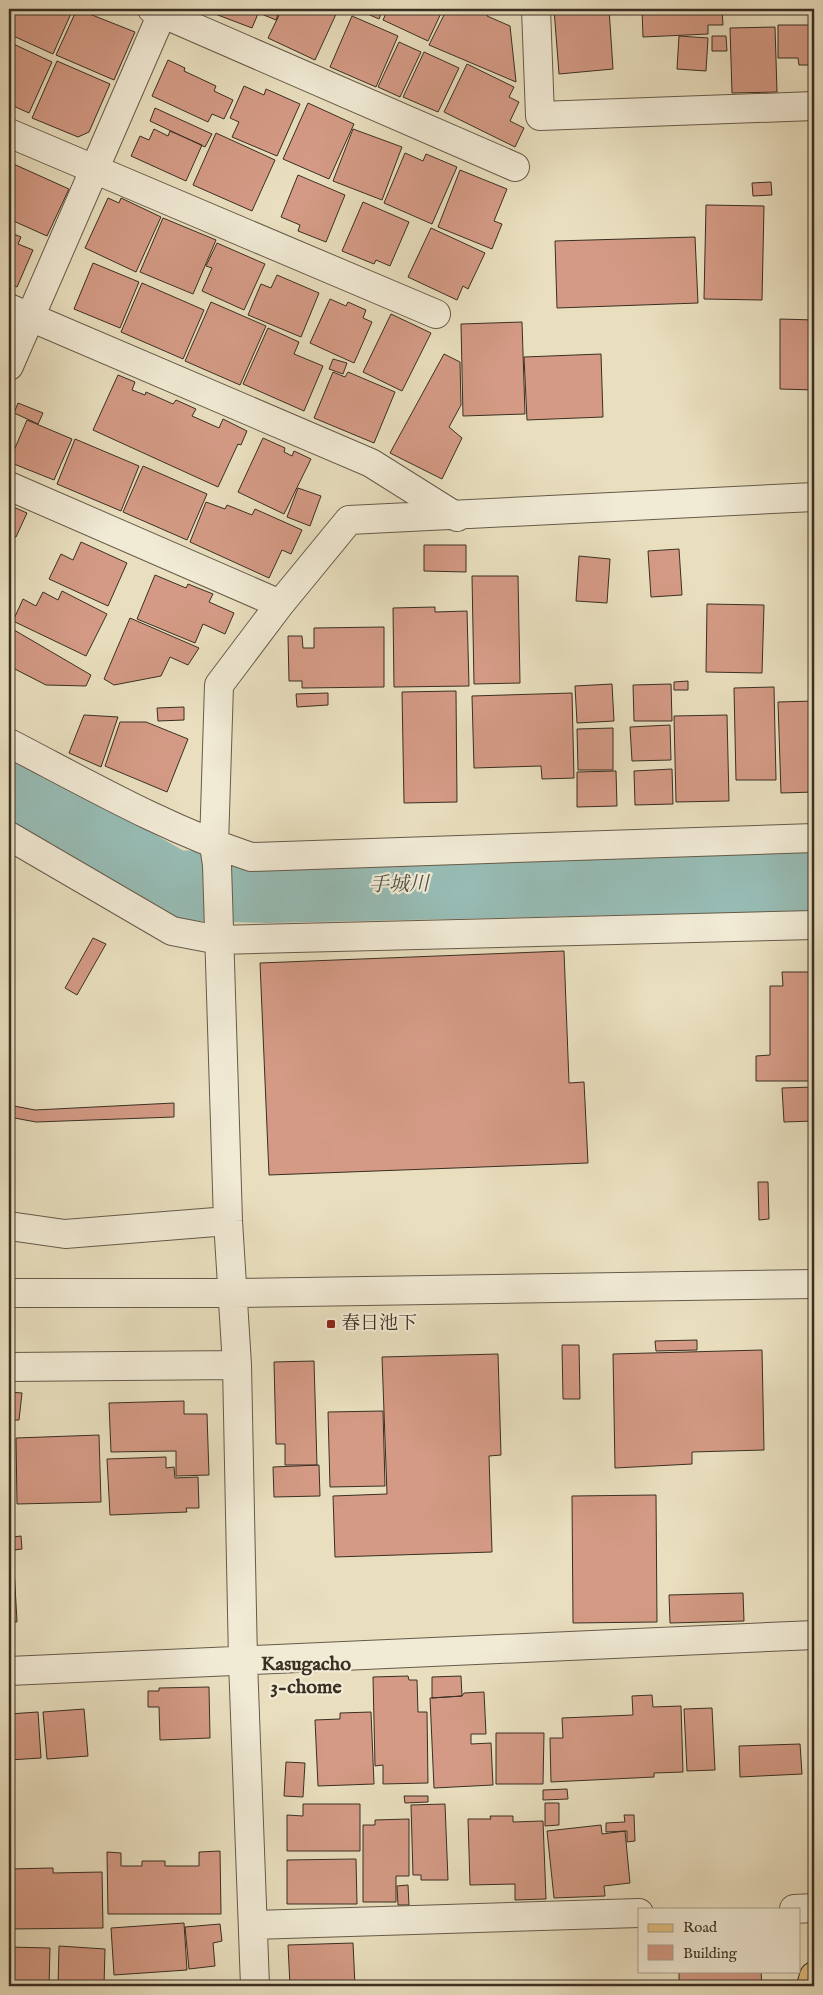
<svg xmlns="http://www.w3.org/2000/svg" width="823" height="1995" font-family="'IM FELL English','Noto Serif JP',serif">
	<style>
		.lines { fill: none; stroke-linecap: round; stroke-linejoin: round }
		.river { stroke: #97bcb5; stroke-width: 70 }
		.building { fill: #d49a85; stroke: #3a2f22 }
		.minor-casing { stroke: #665b49; stroke-width: 30 }
		.major-casing { stroke: #3a2f22; stroke-width: 30 }
		.minor { stroke: #f1ead5; stroke-width: 28 }
		.major { stroke: #e4c080; stroke-width: 28 }
		.poi-dot { fill: #8f2418; stroke: #f1ead5; stroke-width: 2 }
		.labels { text-anchor: middle; dominant-baseline: central; stroke-width: 4.5; stroke-linejoin: round; paint-order: stroke }
		.poi-label { font-size: 19px; fill: #3a2f22; stroke: #f1ead5; text-anchor: start }
		.water-label { font-size: 20px; font-style: italic; fill: #515247; stroke: #f1ead5 }
		.neighbourhood-label { font-size: 20px; font-weight: bold; fill: #3a2f22; stroke: #f1ead5 }
	</style>
	<rect width="100%" height="100%" fill="#e9dfbf"/>
	<filter id="stains"><feTurbulence type="fractalNoise" baseFrequency=".004" numOctaves="4"/><feColorMatrix values="0 0 0 0 .2 0 0 0 0 .09 0 0 0 0 .02 0 0 0 .5 -.17"/></filter>
	<radialGradient id="worn" r=".72"><stop offset=".6" stop-color="#630" stop-opacity="0"/><stop offset="1" stop-color="#630" stop-opacity=".3"/></radialGradient>
	<g class="lines">
		<path class="river" d="M9,791l164,94 94,3 547,-12"/>
	</g>
	<path class="building" d="M10,9h63l-20,45 -44,-20z
		M77,9l58,23 -21,48 -58,-25z
		M202,9h58l-8,19z
		M261,9h19l-4,11 -17,-7z
		M282,9h47l8,3 -22,48 -47,-22z
		M356,9h27l-4,10z
		M388,9h55l-15,32 -45,-21z
		M447,9h37l5,2 -2,5 23,10 6,56 -87,-37z
		M554,9h55l4,60 -54,5z
		M642,9h80l1,16h-15v9l-65,3z
		M352,16l46,20 -22,51 -46,-20z
		M778,25h33v40h-12l-1,-7h-20z
		M775,27l2,65 -45,1 -2,-65z
		M679,36l29,2 -2,33 -29,-2z
		M712,36h14l1,15h-15z
		M9,42l43,20 -23,51 -20,-9z
		M399,42l22,10 -21,45 -22,-10z
		M424,52l35,16 -21,44 -35,-15z
		M168,60l17,8 -1,3 32,15 -2,5 19,9 -9,19 -12,-5 -4,8 -56,-26z
		M57,61l53,23 -21,48 -11,5 -46,-19z
		M467,64l47,23 -5,10 10,5 -9,19 14,7 -9,19 -71,-35z
		M244,86l20,9 2,-6 34,15 -23,52 -45,-19 7,-15 -9,-4z
		M308,103l46,21 -25,55 -46,-20z
		M155,108l57,26 -7,13 -55,-26z
		M154,129l14,7 2,-5 32,14 -16,36 -55,-25 9,-20 9,4z
		M353,129l49,18 -20,53 -49,-19z
		M216,133l59,27 -23,51 -59,-26z
		M405,153l18,8 3,-7 31,13 -25,57 -48,-21z
		M9,162l60,27 -22,47 -38,-17z
		M460,170l47,19 -13,32 8,3 -10,25 -54,-22z
		M298,175l47,20 -19,47 -28,-11 2,-6 -19,-8z
		M771,182l1,13 -19,1 -1,-13z
		M108,198l11,5 2,-5 40,19 -25,55 -51,-24z
		M363,202l46,20 -19,44 -14,-6 -2,4 -32,-13z
		M706,205l58,1 -2,94 -58,-1z
		M163,218l53,22 -23,54 -53,-22z
		M431,228l54,25 -17,36 -5,-3 -6,14 -49,-23z
		M9,232l12,5 -3,7 15,6 -16,37 -8,-4z
		M695,237l3,66 -141,5 -2,-67z
		M217,243l48,21 -21,46 -42,-19 10,-23 -6,-2z
		M93,263l46,19 -19,46 -46,-19z
		M277,275l42,18 -18,44 -53,-22 13,-31 10,4z
		M142,283l62,27 -21,49 -62,-27z
		M330,299l16,7 2,-4 18,8 -3,8 9,4 -18,41 -44,-20z
		M211,302l55,24 -26,59 -55,-24z
		M391,314l40,19 -29,58 -39,-19z
		M780,319l34,1v70l-34,-1z
		M522,322l3,92 -62,2 -2,-92z
		M268,328l31,14 -5,12 29,12 -19,45 -61,-27z
		M444,354l16,8 1,43 -12,22 13,11 -20,41 -52,-26z
		M601,354l2,63 -76,3 -3,-63z
		M333,359l14,4 -4,11 -14,-5z
		M333,372l12,5 3,-5 47,20 -21,51 -60,-25z
		M118,375l17,7 -3,8 13,5 1,-3 27,12 3,-4 20,9 -4,7 27,12 4,-9 24,12 -6,14 -3,-1 -20,43 -125,-57z
		M18,403l25,10 -5,11 -24,-11z
		M27,420l45,19 -18,41 -45,-18z
		M263,438l22,10 -1,4 8,4 2,-5 17,8 -27,55 -46,-22z
		M75,439l64,27 -18,45 -64,-27z
		M143,466l64,28 -20,46 -64,-28z
		M298,488l23,8 -11,30 -23,-9z
		M206,502l19,7 2,-4 25,10 3,-6 47,21 -11,24 -9,-4 -13,28 -79,-36z
		M9,505l18,8 -11,24 -7,-3z
		M81,542l46,21 -19,43 -59,-27 12,-25 12,6z
		M424,545h42v27l-42,-1z
		M679,549l3,46 -31,2 -3,-46z
		M579,556l31,3 -3,44 -31,-2z
		M155,575l31,13 2,-4 25,10 -4,8 25,11 -9,21 -22,-10 -8,19 -58,-24z
		M472,576h46l2,107 -46,1z
		M62,591l45,23 -21,42 -73,-35 10,-22 13,7 7,-14 15,8z
		M707,604l57,1 -2,68 -56,-1z
		M435,607v5l32,-1 2,75 -75,1 -1,-79z
		M130,618l69,30 -11,17 -18,-8 -9,19 -47,9 -10,-6z
		M9,627l82,48 -5,11 -40,-1 -37,-19z
		M384,627v60l-82,1v-7h-13l-1,-45h14l1,12h11v-20z
		M688,681v9h-14v-8z
		M612,684l2,37 -37,2 -2,-37z
		M671,684l1,37h-38l-1,-36z
		M774,687l2,93h-40l-2,-92z
		M456,691l1,111 -53,1 -2,-111z
		M328,693v12l-31,2 -1,-13z
		M572,693l2,85 -32,1 -1,-13 -67,2 -2,-72z
		M814,701v91l-33,1 -3,-91z
		M184,707v13l-26,1 -1,-13z
		M84,715l34,2 -17,50 -32,-14z
		M727,715l2,86 -53,1 -2,-86z
		M120,722h26l42,17 -21,53 -62,-26z
		M670,725l1,35 -39,1 -2,-34z
		M613,728v42h-35l-1,-41z
		M672,769l1,35 -38,1 -1,-34z
		M616,771l1,35 -40,1v-35z
		M93,938l13,6 -29,51 -12,-7z
		M564,951l5,132 15,-1 4,81 -319,12 -9,-212z
		M782,972h32v109h-58v-25l14,-1v-69h13z
		M814,1087v34l-30,1 -2,-34z
		M174,1103v14l-138,5 -27,-5v-12l26,5z
		M758,1182h10l1,37 -10,1z
		M697,1340v10l-41,1 -1,-10z
		M562,1345h17l1,54h-17z
		M762,1350l2,100 -72,2v12l-77,4 -2,-114z
		M498,1354l3,101 -12,1 3,96 -157,5 -2,-61 54,-2 -5,-137z
		M314,1361l3,104h-32v-21h-9l-2,-82z
		M9,1392l13,1 -3,27h-10z
		M184,1401v13h23l2,61 -33,1v-25l-65,1 -2,-49z
		M383,1411l2,75 -55,1 -2,-75z
		M99,1435l2,67 -84,2 -1,-66z
		M166,1457v11l8,-1 1,11 23,-1 1,31h-13l1,4 -77,3 -3,-56z
		M319,1465l1,31 -46,1 -1,-30z
		M656,1495l1,127 -84,1 -1,-127z
		M21,1536l1,13 -8,1 -1,-13z
		M9,1549h4l4,73h-8z
		M743,1593l1,28 -74,2 -1,-28z
		M408,1676l1,4h8l1,32h9l1,71 -45,1v-19l-8,1 -2,-89z
		M461,1676l1,20 -30,2v-21z
		M209,1687l1,51 -50,2 -1,-33h-11v-16h11v-3z
		M484,1692l2,42h-15v10l20,-1 2,42 -59,3 -4,-90 32,-2 2,-3z
		M652,1695l1,12 28,-1 2,66 -29,1v4l-103,5 -1,-44h13l-1,-20 71,-3 -1,-19z
		M712,1708l3,62 -28,1 -3,-62z
		M84,1709l4,47 -41,3 -4,-47z
		M38,1712l3,46 -32,2v-46z
		M371,1712l3,72 -56,2 -3,-66 25,-1v-6z
		M496,1733h48l-1,51h-47z
		M800,1744l2,30 -62,3 -1,-31z
		M286,1762l19,1 -2,34 -19,-1z
		M567,1789l1,10 -25,1v-10z
		M404,1796h24v6l-23,1z
		M545,1803h14v22l-14,1z
		M303,1804h57v47h-73v-36l16,1z
		M445,1804l3,76h-27v-5h-8l-2,-70z
		M624,1815h10l1,26 -8,1v-11l-21,1v-9l19,-1z
		M490,1816h23v6l30,-1 3,78 -31,1v-16l-45,1 -2,-66h23z
		M409,1819v57h-13v26h-33v-77h12v-5z
		M601,1825l1,9 23,-3 5,52 -26,3 1,10 -51,2 -7,-67z
		M220,1851l1,63h-113l-1,-62 14,1v13h21v-5h23v5h34v-14z
		M356,1859l1,45h-70v-44z
		M53,1868v5l49,-1 1,56 -94,1v-60z
		M408,1885l1,20h-11l-1,-19z
		M184,1923l3,47 -73,5 -3,-47z
		M220,1924l2,17 -9,2 2,23 -26,3 -4,-42z
		M353,1943l2,43h-65l-2,-41z
		M59,1946l46,3 -1,37h-46z
		M9,1947l41,1 -1,38h-40z
		M679,1971h82l1,15h-83z
		M650,1981l1,5 -51,-1z
		M478,1984v2h-95z"/>
	<g class="lines">
		<g class="minor-casing">
			<path id="minor" d="M152,9l363,158
				M536,9l4,107 274,-10
				M9,133l427,181
				M9,308l362,155 86,54
				M9,366l155,-357
				M9,486l271,118
				M9,743c79,41 157,86 242,114l563,-19
				M9,836l163,95 47,9 595,-15
				M9,1226l56,8 163,-13
				M9,1293h224l581,-9
				M9,1367l228,-2
				M9,1671l805,-36
				M794,1909l20,-1
				M253,1925l386,-12
				M255,1986l-12,-325 -6,-296 -9,-144 -11,-356 -3,-20 5,-160 61,-81 69,-84 465,-23"/>
		</g>
		<g class="major-casing">
			<path id="major" d="M811,1986l3,-10"/>
		</g>
		<use href="#minor" class="minor"/>
		<use href="#major" class="major"/>
	</g>
	<rect class="poi-dot" x="326" y="1319" width="10" height="10" rx="2.5"/>
	<g class="labels">
		<g class="poi-label">
			<text x="341" y="1324">春日池下</text>
		</g>
		<g class="water-label">
			<text transform="translate(399 885) rotate(-1)">手城川</text>
		</g>
		<g class="neighbourhood-label">
			<text x="306" y="1664">Kasugacho<tspan x="306" dy="23">3-chome</tspan></text>
		</g>
	</g>
	<rect width="823" height="1995" fill="none" stroke="#e9dfbf" stroke-width="30"/>
	<rect x="10" y="10" width="803" height="1975" fill="none" stroke="#3a2f22" stroke-width="2.5"/>
	<rect x="15" y="15" width="793" height="1965" fill="none" stroke="#3a2f22"/>
	<rect x="638" y="1908" width="162" height="65" fill="#f1ead5" stroke="#a89f8d"/>
	<rect x="648" y="1924" width="25" height="8" fill="#e4c080" stroke="#a89f8d"/>
	<text x="683" y="1932" font-size="15" fill="#3a2f22">Road</text>
	<rect x="648" y="1945" width="25" height="15" fill="#d49a85" stroke="#a89f8d"/>
	<text x="683" y="1958" font-size="15" fill="#3a2f22">Building</text>
	<rect width="100%" height="100%" filter="url(#stains)"/>
	<rect width="100%" height="100%" fill="url(#worn)"/>
</svg>
